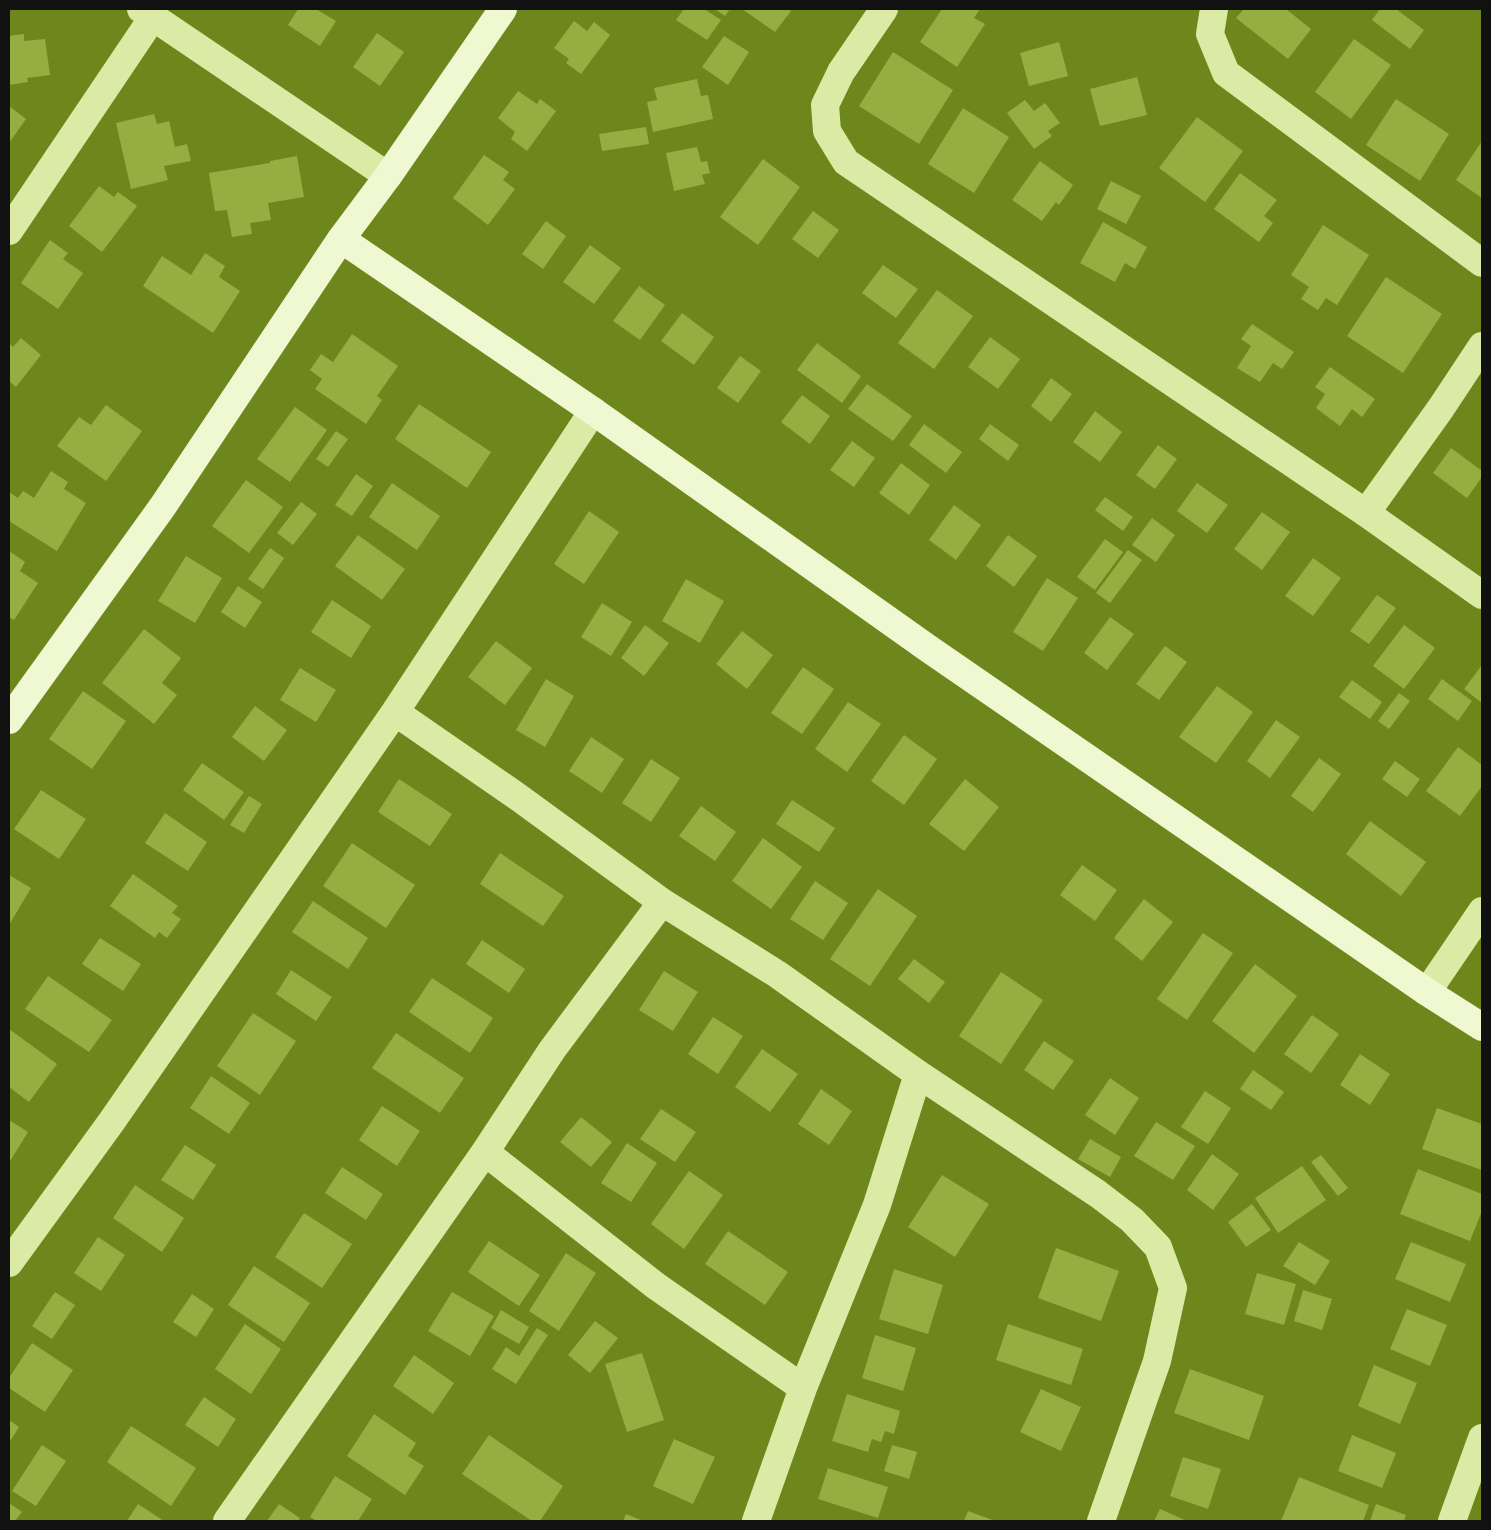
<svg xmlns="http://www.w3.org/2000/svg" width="1491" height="1530" font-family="'Work Sans',sans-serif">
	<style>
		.building { fill: #95ae41 }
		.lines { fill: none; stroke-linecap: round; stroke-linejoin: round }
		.street { stroke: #dbeba5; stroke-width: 28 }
		.secondary { stroke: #eff8d1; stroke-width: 28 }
	</style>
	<rect width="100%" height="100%" fill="#6d871d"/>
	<path class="building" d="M298,9h18l20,12 -16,25 -32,-21z
		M684,9h20l17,11 -14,20 -31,-20z
		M715,9h15l-5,7z
		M742,9h46l3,2 -16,21z
		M942,9h38l-6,9 11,6 -28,43 -37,-25z
		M1244,9h42l25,20 -23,30 -52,-41z
		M1380,9h16l28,21 -14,19 -38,-29z
		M574,21l13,10 7,-9 16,13 -29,39 -15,-11 3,-4 -15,-11z
		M377,33l27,19 -24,34 -27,-19z
		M24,34v7l21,-2 5,36 -23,3 1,4 -19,3v-49z
		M724,36l25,16 -21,33 -26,-18z
		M1354,39l37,26 -40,54 -36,-27z
		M1059,42l9,34 -39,10 -9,-33z
		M893,52l60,38 -34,54 -60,-38z
		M1137,77l10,38 -47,11 -10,-37z
		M697,79l4,17 7,-1 5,24 -60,13 -6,-30 10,-2 -3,-12z
		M518,91l19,13 3,-5 16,12 -29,40 -16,-12 4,-7 -17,-14z
		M1396,99l53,35 -29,47 -54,-36z
		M1025,100l9,11 11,-8 15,20 -12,8 4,5 -18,13 -27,-36z
		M9,106l17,13 -17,24z
		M963,108l46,29 -35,56 -46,-29z
		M154,114l3,10 12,-3 6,26 12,-3 4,17 -27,5 4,14 -37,9 -15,-66z
		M1197,117l46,34 -38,51 -46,-34z
		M646,127l3,17 -47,7 -3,-17z
		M1482,141v57l-26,-18z
		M697,147l4,15 6,-1 3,12 -8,2 3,9 -31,7 -8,-38z
		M484,155l25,17 -6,8 12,9 -27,36 -35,-27z
		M297,156l7,41 -36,6 3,17 -21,3 2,11 -20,3 -5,-27 -12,1 -6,-38 61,-10v-2z
		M763,159l37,28 -42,58 -38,-28z
		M1040,161l33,24 -14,20 -3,-3 -14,19 -30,-21z
		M1240,173l37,27 -13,16 9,7 -14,19 -45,-33z
		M1111,181l30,15 -15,28 -29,-15z
		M99,186l15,11 4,-5 19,14 -35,46 -33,-26z
		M813,211l26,19 -21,28 -26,-19z
		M546,221l20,15 -23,33 -21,-15z
		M1103,222l44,25 -12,22 -10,-6 -10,19 -35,-19z
		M1323,225l46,30 -32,50 -11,-7 -8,12 -17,-11 8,-12 -18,-12z
		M50,240l18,13 -5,6 20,14 -25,36 -37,-26z
		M590,245l31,23 -27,36 -31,-22z
		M205,253l20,13 -6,11 21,14 -27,42 -70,-47 19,-30 29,19z
		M883,265l35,24 -22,29 -34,-25z
		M1386,277l56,37 -39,59 -56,-37z
		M639,286l26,19 -25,35 -27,-19z
		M937,290l36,26 -39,53 -36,-26z
		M682,313l32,24 -20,28 -33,-24z
		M1252,324l42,28 -12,17 -9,-6 -13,19 -23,-14 14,-22 -10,-7z
		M352,334l46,32 -21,30 5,4 -16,24 -51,-35 7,-10 -12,-9 11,-16 12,8z
		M990,337l30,22 -22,30 -30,-22z
		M21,338l20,17 -25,32 -7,-6v-38l4,4z
		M817,343l44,33 -19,27 -45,-33z
		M740,356l21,15 -23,32 -21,-15z
		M1330,367l45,32 -13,18 -10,-8 -12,17 -24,-18 9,-14 -10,-7z
		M1051,378l21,16 -21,28 -20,-16z
		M867,384l45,32 -19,25 -45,-32z
		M802,395l28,21 -20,28 -29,-22z
		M419,404l72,48 -24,36 -72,-49z
		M106,405l36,26 -36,50 -49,-35 22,-29 12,8z
		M295,407l32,23 -37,52 -33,-23z
		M1095,411l27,21 -22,30 -27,-20z
		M924,424l38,28 -16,21 -37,-28z
		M990,424l29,21 -11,16 -29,-22z
		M336,431l12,8 -20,28 -12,-8z
		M852,441l23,17 -21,29 -24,-17z
		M1158,445l19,14 -22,30 -19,-14z
		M1451,448l31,23v6l-15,21 -34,-25z
		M901,463l29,22 -21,30 -30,-22z
		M51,471l17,11 -4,7 22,14 -29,48 -48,-30v-29l9,6 5,-7 11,7z
		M356,474l17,12 -21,30 -17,-11z
		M246,480l37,27 -34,46 -37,-27z
		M392,483l48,33 -23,34 -48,-33z
		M1197,483l31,22 -21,28 -30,-22z
		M1105,497l28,20 -10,14 -28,-21z
		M301,502l16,12 -24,31 -16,-12z
		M954,505l27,20 -25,35 -27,-20z
		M589,511l30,21 -35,52 -30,-20z
		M1262,512l28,20 -28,38 -28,-21z
		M1152,518l23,17 -19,27 -24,-17z
		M358,535l47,34 -23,31 -47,-34z
		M1008,535l29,21 -23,31 -28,-21z
		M1105,539l18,13 -28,38 -18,-13z
		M270,548l14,10 -21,31 -15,-10z
		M1128,550l14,10 -32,43 -14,-10z
		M9,551l16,11 -5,9 18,12 -24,37 -5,-3z
		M186,556l36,22 -27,45 -37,-22z
		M1313,558l28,20 -28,38 -28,-20z
		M1047,578l31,20 -35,53 -30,-19z
		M686,579l38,22 -24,42 -38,-22z
		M238,586l24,16 -17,26 -24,-16z
		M1377,595l19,13 -27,36 -19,-13z
		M332,600l39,26 -20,32 -40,-26z
		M602,603l30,19 -21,34 -30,-19z
		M1110,617l24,17 -27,36 -23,-17z
		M645,625l24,18 -25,33 -23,-18z
		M1404,625l31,23 -31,41 -31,-23z
		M144,629l37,29 -19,25 15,12 -23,29 -52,-41z
		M742,631l31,24 -26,34 -31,-25z
		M496,641l36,27 -27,37 -37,-28z
		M1165,646l22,16 -28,38 -23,-16z
		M1482,665v38l-18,-14z
		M803,667l31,22 -32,45 -31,-21z
		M300,668l36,22 -20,32 -36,-22z
		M546,679l28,17 -29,51 -29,-17z
		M1442,679l30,22 -14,20 -30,-22z
		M1352,680l30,22 -12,17 -31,-22z
		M1217,686l36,26 -37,51 -37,-26z
		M83,691l43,30 -34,48 -43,-30z
		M1399,693l11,8 -21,28 -11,-8z
		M848,702l33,22 -34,48 -32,-23z
		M255,706l32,24 -23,31 -32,-24z
		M1276,720l24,17 -30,41 -23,-17z
		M904,735l33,24 -33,46 -33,-24z
		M591,737l33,22 -22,34 -33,-22z
		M1458,747l24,18v21l-22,30 -34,-25z
		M1319,758l22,16 -28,38 -22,-16z
		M651,759l29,19 -29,44 -29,-19z
		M1395,761l25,18 -13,18 -25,-18z
		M202,763l42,29 -20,28 -41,-30z
		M399,779l53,35 -22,32 -52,-34z
		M965,779l34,28 -35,44 -35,-27z
		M41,790l45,29 -27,40 -45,-30z
		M249,796l13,8 -18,29 -14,-8z
		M792,800l43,28 -16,24 -43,-28z
		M701,806l35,26 -21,29 -36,-25z
		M165,813l42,29 -19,29 -43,-28z
		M1370,821l56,41 -25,34 -55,-42z
		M763,838l39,29 -31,42 -39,-28z
		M352,843l63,42 -29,43 -63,-42z
		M500,853l64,43 -21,30 -63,-42z
		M1082,865l35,25 -22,31 -35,-26z
		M133,874l45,32 -6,7 9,6 -14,19 -8,-6 -4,6 -45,-32z
		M9,875l22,13 -22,37z
		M815,881l33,22 -25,37 -33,-21z
		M878,889l39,27 -47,70 -40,-27z
		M1144,899l29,23 -31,39 -28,-23z
		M313,901l55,37 -20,31 -56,-37z
		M1203,933l30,20 -46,67 -30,-21z
		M100,938l41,26 -18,27 -41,-27z
		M482,940l43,29 -16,24 -43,-29z
		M914,959l31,23 -16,21 -31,-24z
		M1255,964l42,32 -43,57 -42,-32z
		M291,970l41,27 -16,24 -40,-27z
		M664,971l34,21 -25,39 -34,-21z
		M1001,972l42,28 -42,64 -42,-28z
		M48,976l64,44 -23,32 -64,-43z
		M432,978l61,40 -23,35 -61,-41z
		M253,1013l43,28 -36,54 -43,-29z
		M1312,1015l27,19 -28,39 -27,-19z
		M713,1017l30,19 -25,38 -30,-20z
		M9,1029l48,35 -28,38 -20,-15z
		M396,1033l68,45 -24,35 -68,-45z
		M1044,1041l30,20 -21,29 -29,-20z
		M762,1049l36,25 -28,38 -35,-25z
		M1360,1054l30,20 -20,31 -30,-20z
		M1253,1070l31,22 -13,18 -31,-21z
		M211,1076l39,27 -21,31 -39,-26z
		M1110,1078l29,20 -24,37 -30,-20z
		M821,1089l31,22 -23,34 -31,-21z
		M1205,1091l26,17 -23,36 -27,-17z
		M382,1106l38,25 -23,35 -38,-26z
		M1437,1108l45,16v46l-60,-21z
		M661,1109l35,23 -21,30 -35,-23z
		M581,1117l31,25 -21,25 -31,-25z
		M9,1120l19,12 -19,31z
		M1156,1122l39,24 -22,34 -39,-24z
		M1090,1139l31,18 -11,20 -32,-18z
		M627,1143l30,20 -26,39 -30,-19z
		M185,1145l31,20 -23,35 -32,-20z
		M1212,1154l27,20 -26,36 -26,-20z
		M1321,1155l27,33 -10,8 -27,-34z
		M1302,1166l24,34 -48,33 -23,-35z
		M342,1167l41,27 -17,26 -41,-27z
		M1418,1169l64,25v17l-12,30 -70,-27z
		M689,1171l34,24 -39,54 -33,-25z
		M942,1175l47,29 -34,53 -47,-30z
		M135,1185l49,33 -22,34 -49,-34z
		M1252,1204l19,26 -25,17 -18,-25z
		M304,1213l48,31 -30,44 -47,-31z
		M728,1231l60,41 -23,33 -60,-41z
		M98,1237l27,18 -24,36 -27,-18z
		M489,1241l51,34 -21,31 -51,-34z
		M1299,1242l31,19 -15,24 -32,-19z
		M1411,1242l55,22 -16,38 -55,-23z
		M1056,1248l63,23 -18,50 -63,-23z
		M566,1253l30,20 -37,58 -30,-20z
		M254,1266l56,37 -26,39 -56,-37z
		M894,1269l49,16 -15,49 -49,-15z
		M1257,1273l39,11 -12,41 -39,-11z
		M1303,1290l29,9 -10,31 -28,-9z
		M55,1292l20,13 -23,34 -20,-13z
		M452,1292l42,24 -24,40 -42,-25z
		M192,1294l22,15 -18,28 -23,-15z
		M1407,1309l40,16 -17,41 -40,-17z
		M501,1310l28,17 -10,17 -28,-16z
		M595,1321l23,17 -28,35 -22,-18z
		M245,1324l36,25 -30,45 -36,-25z
		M1008,1324l75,25 -12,36 -75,-25z
		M537,1328l11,7 -32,49 -24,-15 14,-22 13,9z
		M875,1335l41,13 -13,43 -41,-13z
		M32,1343l41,27 -28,42 -36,-24v-10z
		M642,1353l22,67 -37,12 -22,-68z
		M414,1355l40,28 -21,31 -40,-28z
		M1374,1365l43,18 -17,41 -42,-18z
		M1190,1369l74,27 -15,44 -75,-27z
		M1041,1389l40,18 -20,44 -41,-19z
		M847,1394l53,17 -6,23 -9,-3 -4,11 -9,-3 -4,13 -36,-11z
		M204,1397l32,22 -18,28 -33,-22z
		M374,1414l42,29 -8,13 16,10 -19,29 -58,-39z
		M9,1420l10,7 -10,16z
		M131,1426l65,42 -25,38 -64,-44z
		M489,1435l74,51 -23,35h-8l-70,-47z
		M1352,1435l44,18 -14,35 -44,-17z
		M674,1439l41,18 -22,47 -40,-18z
		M42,1445l24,16 -30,45 -24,-15z
		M892,1445l25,7 -8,27 -25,-8z
		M1183,1457l38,12 -13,40 -38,-13z
		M828,1468l60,19 -10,31 -60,-19z
		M335,1476l37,23 -14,22h-41l-7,-4z
		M1299,1477l70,28 -6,16h-82z
		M9,1503l13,9 -7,9h-6z
		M138,1504l26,17h-37z
		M279,1504l21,14 -2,3h-31z
		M1376,1504l30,11 -2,6h-34z
		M1160,1509l27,12h-33z
		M968,1511l27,10h-31z
		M626,1514l17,7h-20z"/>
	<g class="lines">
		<path class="street" d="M141,9l247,167
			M884,9l-43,63 -16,33 2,26 19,31 520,351 116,82
			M1214,9l-4,25 16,39 256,190
			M9,231l144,-214
			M1366,513l75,-105 41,-62
			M395,712l123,85 144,105 115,72 141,100 180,120 34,26 26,27 15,41 -16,73 -56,160
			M1427,992l55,-81
			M485,1152l171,134 147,102
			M9,1263l103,-142 283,-409 198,-301
			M227,1521l258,-369 67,-102 110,-148
			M756,1521l47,-133 74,-183 41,-131
			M1452,1521l30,-83"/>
		<path class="secondary" d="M341,239l252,172 336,238 498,343 55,35
			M9,720l154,-214 178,-267 47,-63 115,-167"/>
	</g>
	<rect width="1491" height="1530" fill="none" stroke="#111111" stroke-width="20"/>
</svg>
